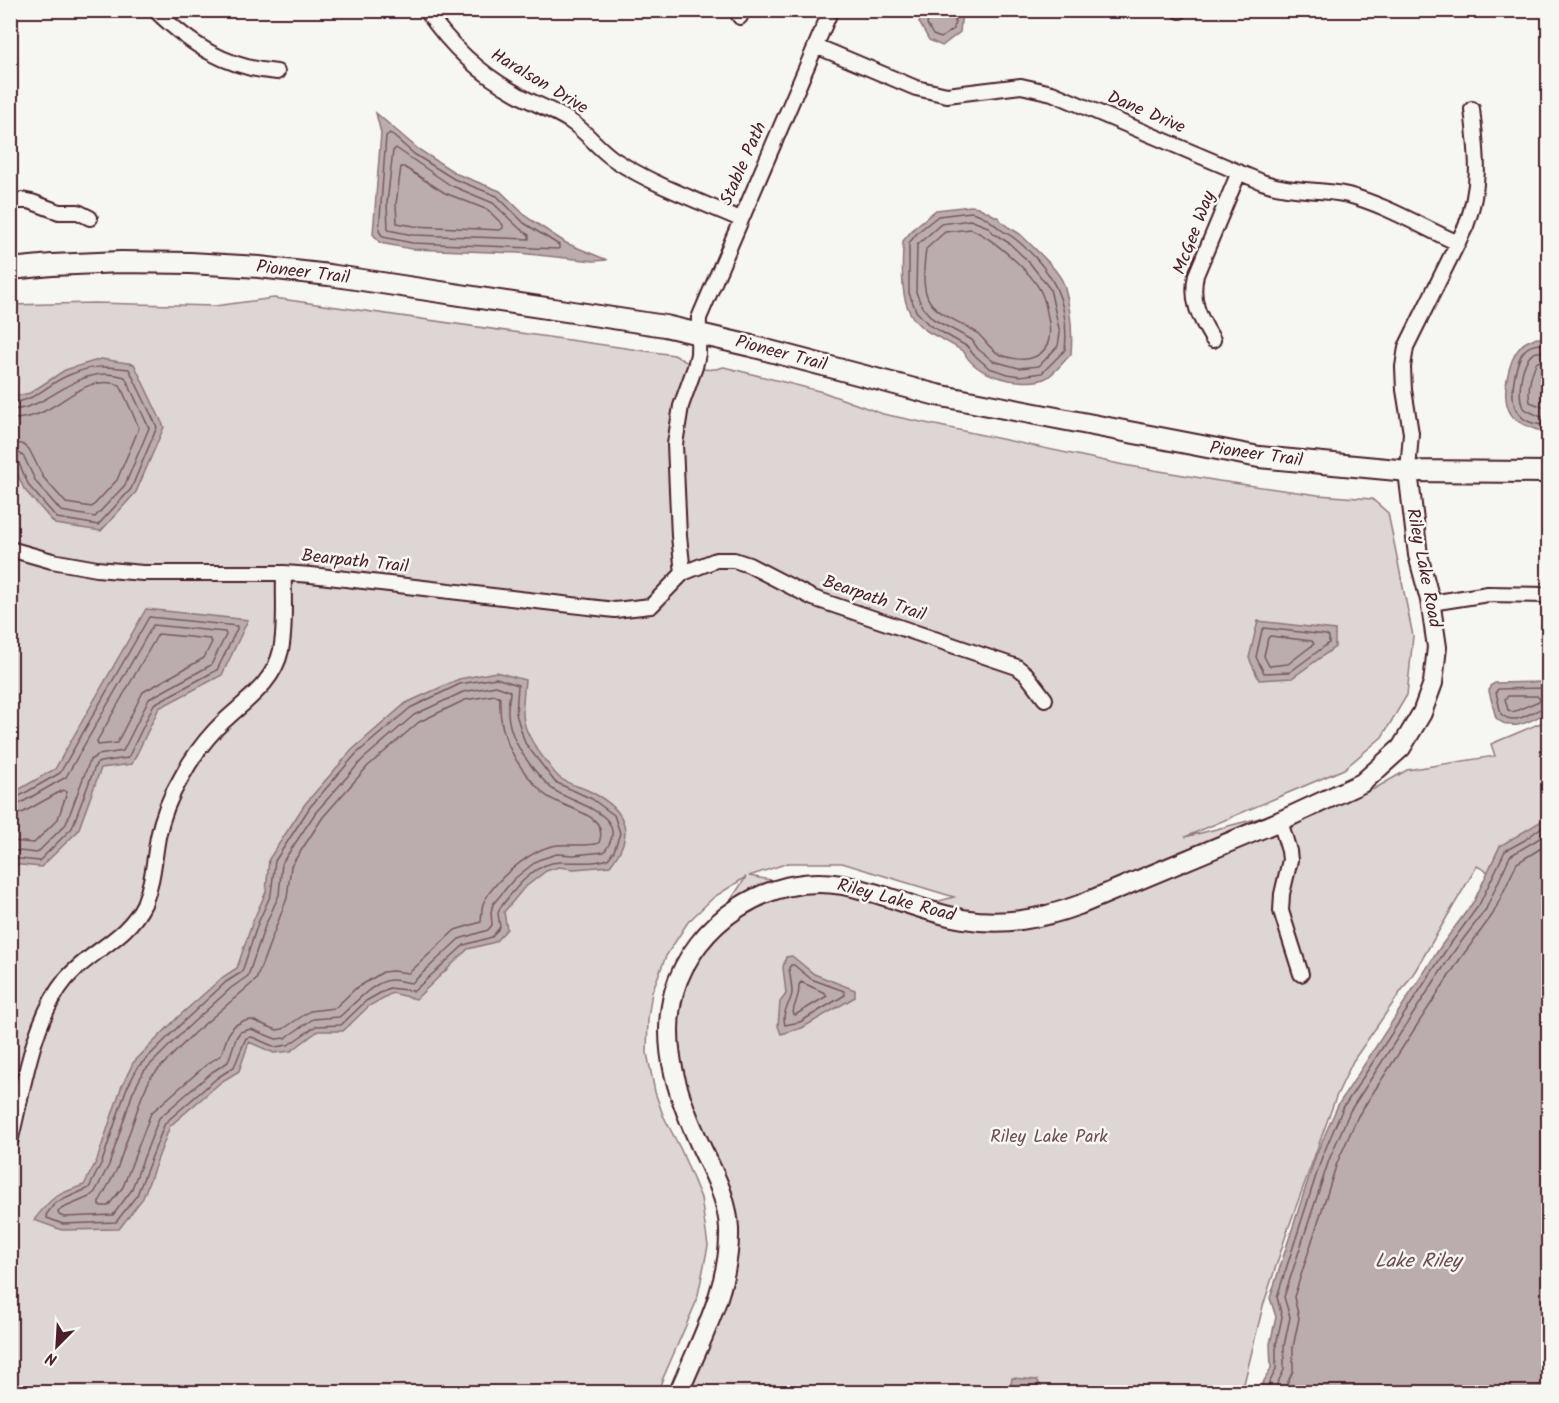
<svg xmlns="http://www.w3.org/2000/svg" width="1559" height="1403" font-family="Kalam,sans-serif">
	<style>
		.green { fill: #ddd6d5; stroke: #947a80; stroke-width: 1.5; fill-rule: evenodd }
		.water { fill: #bbadae; stroke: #8e747a; stroke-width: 1.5 }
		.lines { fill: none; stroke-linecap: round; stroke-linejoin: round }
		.shore { stroke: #77585f; stroke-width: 1.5 }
		.minor-casing { stroke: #4a1f2b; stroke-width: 18 }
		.tertiary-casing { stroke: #4a1f2b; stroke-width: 22 }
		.secondary-casing { stroke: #4a1f2b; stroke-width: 24 }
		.minor { stroke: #f6f6f2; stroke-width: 14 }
		.tertiary { stroke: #f6f6f2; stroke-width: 18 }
		.secondary { stroke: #f6f6f2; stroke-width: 20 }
		.labels { text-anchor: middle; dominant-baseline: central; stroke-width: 5; stroke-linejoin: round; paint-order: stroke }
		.street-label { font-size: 18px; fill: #4a1f2b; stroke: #f6f6f2 }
		.park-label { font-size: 18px; fill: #6f4d56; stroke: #f6f6f2 }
		.water-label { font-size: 20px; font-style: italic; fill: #6c4a52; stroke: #f6f6f2 }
	</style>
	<rect width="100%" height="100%" fill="#f6f6f2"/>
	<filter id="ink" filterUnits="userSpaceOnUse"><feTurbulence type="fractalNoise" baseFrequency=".0167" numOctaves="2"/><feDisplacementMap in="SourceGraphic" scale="12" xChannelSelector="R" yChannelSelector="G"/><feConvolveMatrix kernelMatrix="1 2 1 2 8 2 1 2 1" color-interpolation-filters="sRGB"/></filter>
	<g filter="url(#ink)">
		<path class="green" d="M274,298l400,57c18,10 29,19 50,12l99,25 60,22 241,51 95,16 99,14 54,4 16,14 25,123 -6,59 -25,42 -38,32 -159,68 189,-48 33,-19 88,-14 -4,-12 57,-24v103l-48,23 -12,26 -11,-6 -62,105 -62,90 -17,36 -48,132 -25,77 -21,86h-554l43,-102 7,-43 -6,-56 -52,-98 -2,-113 68,-103 -32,20 -26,25 -22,34 -14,36 -4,26 -1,35 8,39 8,23 18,35 20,48 7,48 -11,54 -40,92h-646l-1,-1087 84,-2 121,3zM788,863h54l112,34 -37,10 -168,-31z"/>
		<path class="water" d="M926,11h36l-2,21 -18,14 -13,-6 -10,-18z
			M376,113l42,36 39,25 43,17 28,27 38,25 41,17 -13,1 -75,-8 -107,-4 -32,-6 -7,-9 8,-101z
			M971,206l7,1 21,11c3,8 15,11 22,17 11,11 38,35 43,50 6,21 9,45 7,69 -7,7 -18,22 -27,25 -24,8 -69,-3 -80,-27 -12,-8 -25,-14 -37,-21 -31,-19 -24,-60 -24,-90l11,-13 22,-18z
			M1538,338h10v92c-6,2 -11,0 -18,-3 -7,-3 -15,-6 -19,-13 -11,-17 -3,-54 10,-68 5,-5 10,-7 17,-8z
			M101,359l33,5 30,63 -28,65 -35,39 -46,-7 -31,-35 -13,-30v-62l19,-4 35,-23z
			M146,609l102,11 -26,55 -63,33 -27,56 -31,4 -23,63 -37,36 -30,-3v-70l44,-25z
			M1258,621l77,9v17l-43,31 -33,2 -10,-22z
			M496,672l29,8c-4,39 -5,48 20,80 5,6 9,14 15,18 9,7 23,9 33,15 35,18 42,42 17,73l-36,3 -15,-2 -13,4 -23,18 -19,23 3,17 -12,13 -27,7 -52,50 -24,-6 -23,13 -26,25h-25l-27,20 -17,2 -25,-11 -10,29 -18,11 -51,44 -27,72 -24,31 -57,1 -28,-10c19,-24 21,-25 50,-35l13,-25 24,-72 12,-25 45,-46 45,-40 14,-9 16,-47 13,-29 3,-33 36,-55 47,-54 54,-47 53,-24z
			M1548,682v30c-17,8 -35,22 -52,6l-7,-27 1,-5 5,-3z
			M1548,814v578h-290l13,-24 -1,-24 6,-27 -6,-19 46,-143 22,-50 103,-159 33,-45 26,-55 40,-24z
			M792,956l22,18 41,16v7l-53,31 -21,6 -3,-8 2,-24 6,-8 -3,-27 3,-10z
			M1012,1378l25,2 8,12h-35z"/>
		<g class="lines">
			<path class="shore" d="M931,10l-4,14 6,11 8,3 13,-9 2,-19
				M390,133l24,21 40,25 43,17 27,27 35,22v4l-147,-6 -29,-6 -4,-6 7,-95z
				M396,148l54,37 43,18 26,25 10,7v4l-116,-4 -25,-5 -1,-27 6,-52z
				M401,167h3l41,26 43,17 15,15v3l-3,2 -86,-4 -17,-3 -1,-19z
				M971,212c12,2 19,9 28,16 4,4 10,6 15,10 38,30 56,63 51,112l-23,23 -22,3 -12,-2 -19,-6 -17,-15 -4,-6 -39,-22 -13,-14 -7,-18v-50l9,-11 20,-16z
				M970,220l18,7 5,6 16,10 20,19 21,27 10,44 -2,13 -19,20 -20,2 -26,-7 -15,-12 -6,-9 -39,-21 -11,-12 -6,-15 1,-47 24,-21z
				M971,229c21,9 60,42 70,63 5,10 6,21 8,31 2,14 0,28 -15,34 -10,5 -26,1 -35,-3 -10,-5 -15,-16 -23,-22 -14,-9 -37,-17 -46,-30 -9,-13 -6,-38 -4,-53l19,-17z
				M1548,344c-7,0 -15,-1 -22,5 -7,6 -9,17 -11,25 -6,29 -1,51 33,51
				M1548,352c-4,0 -10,-1 -14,1 -13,7 -18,45 -10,56l17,8 7,1
				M1548,361h-8l-4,2c-5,12 -9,26 -6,39l18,7
				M10,403c29,-3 36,-19 59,-28 23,-10 36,-9 60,-6l28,58 -26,62 -33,36 -41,-7 -28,-32 -11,-25 -8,-2
				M10,410c45,-2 64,-48 115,-33l24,51 -24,57 -30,32 -34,-6 -25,-29 -12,-25 -6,-5 -8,-1
				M10,419c9,0 20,-2 28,-5 28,-11 48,-40 82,-29l19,43 -22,52 -25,27 -26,-4 -23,-26 -14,-28 -7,-5 -12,-2
				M1264,628l62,7 3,2v6l-39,29 -26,1 -8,-16 6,-27z
				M158,634l52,5 2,3 -8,16 -61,34 -26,51 -19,2 -1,-4z
				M1270,636l42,5 2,3 -26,20 -19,2 -5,-10 4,-18z
				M496,678l22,7 -2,29 9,29 30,39 37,17 22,16 6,18 -6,18 -6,8c-14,5 -31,3 -47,3 -26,-1 -47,28 -61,46l-2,5 2,14 -8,10 -28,8 -50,46 -25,-3 -23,13 -25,24 -25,1 -28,19 -13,2 -23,-10 -6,1 -12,29 -17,11 -52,45 -28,72 -21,27 -53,2 -16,-6 -1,-3 9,-12 34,-15 13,-26 24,-72 12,-23 45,-45 43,-40 16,-10 16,-49 13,-29 4,-33 35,-54 46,-53 54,-46 50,-24z
				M496,686l14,5c0,7 -3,15 -2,23 2,27 22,53 41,72 16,18 87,25 55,66l-30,3 -17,-1 -19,6 -24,19 -21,25 -2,8 1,13 -4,5 -29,9 -47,44c-6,0 -12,-3 -19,-3 -19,-1 -41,27 -54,37l-26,2 -28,19 -9,1 -25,-10 -11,3 -4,6 -8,24 -16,10 -53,46 -28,73 -18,24 -49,2 -5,-2 -1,-3 3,-3 28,-12 6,-5 14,-27 24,-73 11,-21 44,-44 43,-39 17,-12 17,-50 14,-31 3,-32 34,-51 46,-52 52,-45 49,-23z
				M1548,688l-50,1 -2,3 5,22c16,14 31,-5 47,-7
				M495,695l5,3c-2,39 16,68 43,95 17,17 68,18 56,50 -13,4 -27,1 -41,2 -25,2 -65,36 -75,59 -2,6 -1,12 -2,18l-26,8 -46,43 -17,-2 -9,1 -28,17 -20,19 -25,3 -27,18 -6,1 -25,-10 -9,1 -9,5 -6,9 -7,20 -15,10 -55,48 -28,74 -15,19h-9v-4l18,-33 25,-73 9,-19 43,-44 62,-53 31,-82 4,-32 32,-49 45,-51 51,-44 46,-22z
				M1508,696h29l3,3 -1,2 -26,11 -5,-2 -3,-11z
				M10,798h6l44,-25 89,-156 88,9v3l-20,41 -63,34 -26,54 -28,4 -4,2 -24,64 -33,33 -29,-3
				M10,806l9,-2 47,-27 87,-152 72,7 1,3 -15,30 -62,34 -26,52 -25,4 -8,5 -24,64 -29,29 -27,-3
				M10,815l12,-2 41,-23 4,2 -9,27 -24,24 -24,-2
				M791,965h3l17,14 33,12 1,4 -45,27 -15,3c-4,-15 6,-21 7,-32 0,-8 -2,-17 -3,-25z
				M801,982l24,11 2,3 -32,19 -2,-2c1,-12 7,-14 6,-28z
				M1265,1392l11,-23v-24l6,-28 -5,-20 45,-140 21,-49 103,-158 33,-45 26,-54 20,-11 23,-18
				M1273,1392l11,-22v-24l6,-29 -6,-20 45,-137 21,-49 102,-157 34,-45 24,-53 38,-23
				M1283,1392l10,-21v-24l6,-29 -5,-21 43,-134 21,-47 102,-157 33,-45 24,-51 31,-19"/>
			<g class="minor-casing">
				<path id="minor" d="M155,10c36,35 71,58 122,62
					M426,10c23,34 54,64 91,84 17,10 36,16 53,27 17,11 28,28 45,39 38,25 84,41 125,59
					M736,10l4,7
					M1180,10v1
					M816,46l100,42 31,7 74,-9 31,7 210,89c30,11 57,6 86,13 38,10 74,32 110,48
					M10,203l12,-3 10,2 27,10h19l12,6
					M1213,340c-13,-22 -23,-38 -17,-65l43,-103
					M1408,471l3,-38 -7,-43 -1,-23 3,-20 60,-121c16,-43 11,-72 6,-117
					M10,549l42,12 45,8 46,4h141l27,2 304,35 36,-4 32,-33 -4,-37 -4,-92 6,-38 14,-39 3,-13 1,-36 132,-308
					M683,573l33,-13h18l15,5 64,33 204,69 9,7 19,25
					M1431,603l57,-9 60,1
					M1280,821l9,30 1,9 -8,34 -1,17 20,63
					M10,1142c13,-51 22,-122 56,-163 24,-28 61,-40 78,-75 9,-22 10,-44 14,-67 4,-20 13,-42 23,-59 9,-17 21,-34 34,-48 24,-26 58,-43 66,-80 5,-24 2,-52 3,-77"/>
			</g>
			<g class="tertiary-casing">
				<path id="tertiary" d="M679,1392c21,-51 52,-106 50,-163 -1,-27 -13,-52 -25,-76 -24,-50 -45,-105 -30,-161 20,-69 95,-120 168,-107 41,7 80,27 121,34 41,7 78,0 116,-14l201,-84 82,-38 39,-35 21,-35 11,-30 4,-36 -7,-47 -12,-45 -10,-84"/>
			</g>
			<g class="secondary-casing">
				<path id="secondary" d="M10,269l42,-4 69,-3 69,1 69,4 70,8 336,51 86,20 186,49 322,62 149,14 140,1"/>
			</g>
			<use href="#minor" class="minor"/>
			<use href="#tertiary" class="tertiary"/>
			<use href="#secondary" class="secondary"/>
		</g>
	</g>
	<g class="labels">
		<g class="street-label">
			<text transform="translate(539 82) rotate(31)">Haralson Drive</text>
			<text transform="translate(1146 113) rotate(23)">Dane Drive</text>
			<text transform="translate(744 164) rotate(-66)">Stable Path</text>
			<text transform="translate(1195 233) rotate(-69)">McGee Way</text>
			<text transform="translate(303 273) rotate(7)">Pioneer Trail</text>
			<text transform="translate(781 354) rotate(15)">Pioneer Trail</text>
			<text transform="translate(1256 455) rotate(8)">Pioneer Trail</text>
			<text transform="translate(355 562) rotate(6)">Bearpath Trail</text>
			<text transform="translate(1423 568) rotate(79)">Riley Lake Road</text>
			<text transform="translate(874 599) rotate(19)">Bearpath Trail</text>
			<text transform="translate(896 901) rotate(15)">Riley Lake Road</text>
		</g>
		<g class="park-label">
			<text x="1049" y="1137">Riley Lake Park</text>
		</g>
		<g class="water-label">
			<text x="1418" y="1262">Lake Riley</text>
		</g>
	</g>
	<rect width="1559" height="1403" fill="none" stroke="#f6f6f2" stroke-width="36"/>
	<rect x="18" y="18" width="1523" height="1367" fill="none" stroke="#4a1f2b" stroke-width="2" filter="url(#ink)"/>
	<g transform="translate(57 1346) rotate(204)" stroke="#f6f6f2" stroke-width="4.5" paint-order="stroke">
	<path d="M0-4.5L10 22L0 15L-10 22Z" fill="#4a1f2b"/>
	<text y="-9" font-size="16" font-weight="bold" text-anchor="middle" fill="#4a1f2b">N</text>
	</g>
</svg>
